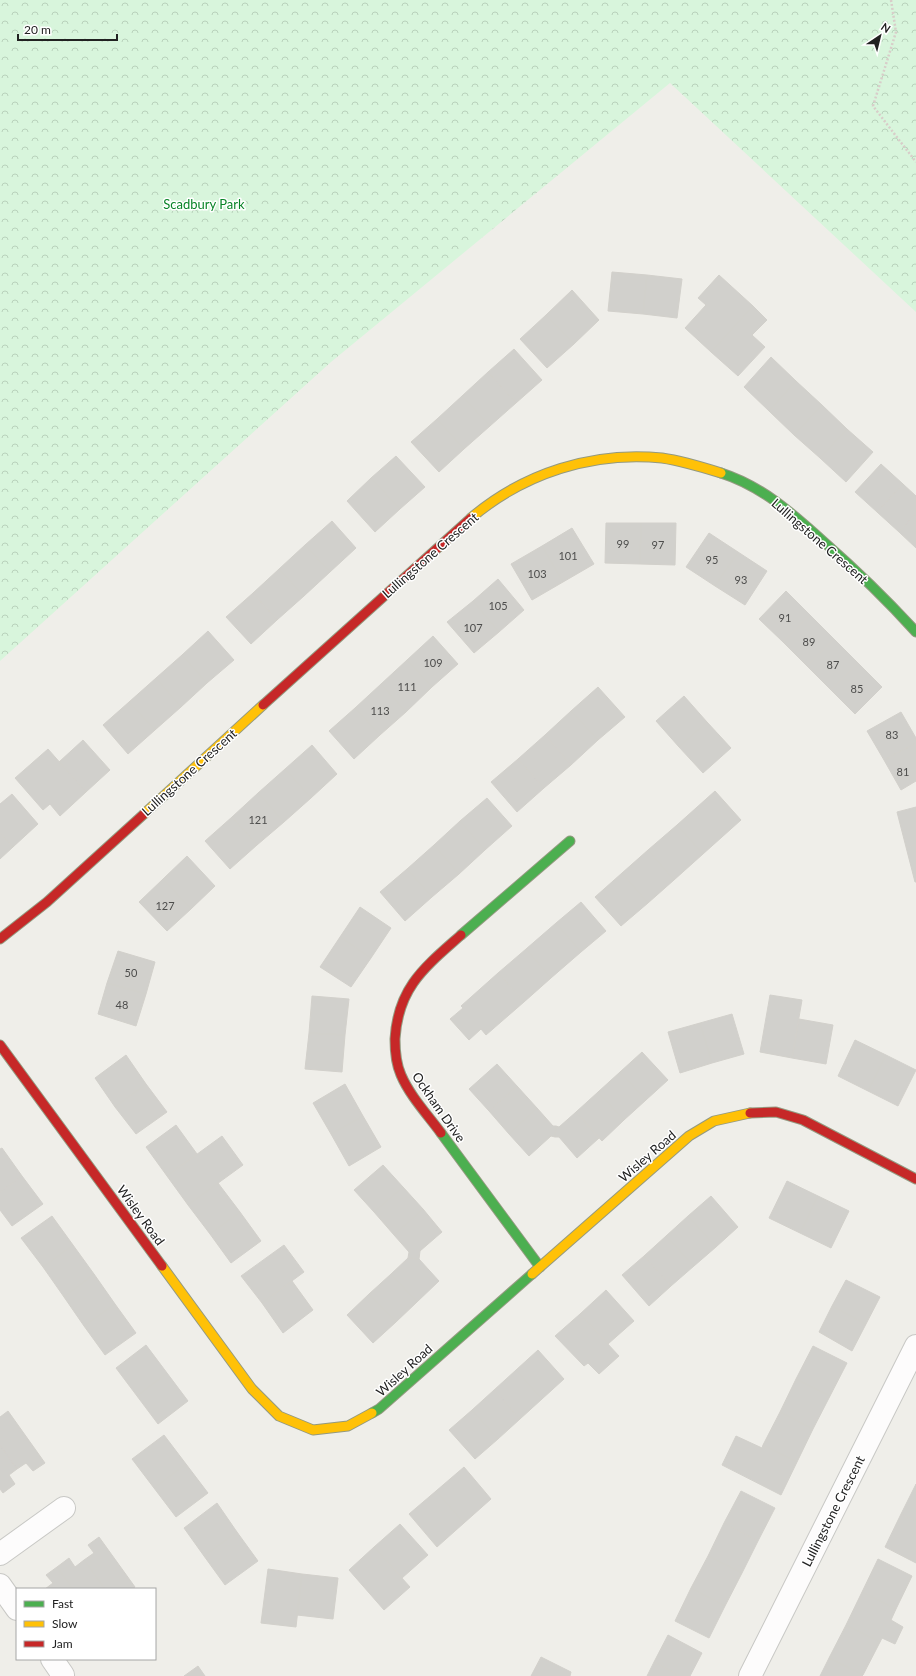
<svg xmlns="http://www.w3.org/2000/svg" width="916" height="1676" font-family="Lato,sans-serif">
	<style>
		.park { fill: url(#park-crowns) }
		.building { fill: #d1d0cc; stroke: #d2d0cb }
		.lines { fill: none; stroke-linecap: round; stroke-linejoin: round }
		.street-casing { stroke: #c8c8c5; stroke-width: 24 }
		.fast-casing { stroke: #949a80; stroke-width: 11 }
		.slow-casing { stroke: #949a80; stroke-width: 11 }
		.jam-casing { stroke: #949a80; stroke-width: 11 }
		.path { stroke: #d8cdc9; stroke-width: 2.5; stroke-dasharray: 2 2; stroke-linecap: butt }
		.street { stroke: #fdfcfc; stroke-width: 22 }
		.fast { stroke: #4caf50; stroke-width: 9 }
		.slow { stroke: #ffc107; stroke-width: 9 }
		.jam { stroke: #c62828; stroke-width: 9 }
		.labels { text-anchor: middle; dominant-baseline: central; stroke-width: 3; stroke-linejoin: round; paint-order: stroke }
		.number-label { font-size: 11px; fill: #4d4d4c }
		.park-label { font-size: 13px; fill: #098428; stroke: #fff }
		.street-label { font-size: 13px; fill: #212121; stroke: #fff }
	</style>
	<defs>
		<pattern id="park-crowns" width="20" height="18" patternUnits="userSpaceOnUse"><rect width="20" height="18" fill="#d8f5dc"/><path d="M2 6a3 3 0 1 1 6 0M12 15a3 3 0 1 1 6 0" fill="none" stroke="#b9d2bc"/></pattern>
	</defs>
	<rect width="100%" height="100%" fill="#efeee9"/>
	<path class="park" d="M0,0h916v312l-246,-229 -339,279 -331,299z"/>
	<path class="building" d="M612,272l35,3 -4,39 -35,-3z
		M647,275l35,4 -5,39 -34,-4z
		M719,275l34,31 -42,46 -26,-24 21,-23 -8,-7z
		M572,290l27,30 -25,24 -28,-29z
		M753,306l14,14 -15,15 13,12 -27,29 -27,-24z
		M546,315l28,29 -27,24 -27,-29z
		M514,349l28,31 -26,23 -28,-31z
		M771,357l25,24 -27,30 -25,-24z
		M488,372l28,31 -26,23 -28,-30z
		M796,381l26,24 -28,30 -25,-24z
		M462,396l28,30 -26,23 -27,-30z
		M822,405l25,24 -27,29 -26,-23z
		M437,419l27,30 -25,23 -28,-30z
		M847,429l26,23 -27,30 -26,-24z
		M396,456l29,31 -25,22 -29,-31z
		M881,464l22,20 -26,28 -22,-20z
		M371,478l29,31 -25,23 -28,-31z
		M903,484l13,12v17l-17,19 -22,-20z
		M916,513v35l-17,-16z
		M332,521l24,27 -26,24 -25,-27z
		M606,523h35l-1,41 -35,-1z
		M641,523h35l-1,42 -35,-1z
		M572,528l22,36 -31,18 -21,-36z
		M709,533l29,19 -23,34 -29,-19z
		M305,545l25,27 -26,24 -25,-27z
		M542,546l21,36 -31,18 -21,-36z
		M738,552l29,19 -22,34 -30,-19z
		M279,569l25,27 -27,24 -24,-27z
		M498,579l26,31 -25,22 -26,-31z
		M786,591l24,24 -27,27 -24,-23z
		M253,593l24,27 -26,24 -25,-27z
		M473,601l26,31 -25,21 -27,-31z
		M810,615l24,24 -27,27 -24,-24z
		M208,631l26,29 -27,23 -25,-28z
		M433,636l25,28 -26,23 -25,-27z
		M834,639l24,24 -27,27 -24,-24z
		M182,655l25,28 -26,24 -25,-29z
		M407,660l25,27 -26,25 -25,-28z
		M858,663l24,24 -27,27 -24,-24z
		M156,678l25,29 -26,23 -26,-28z
		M381,684l25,28 -26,23 -25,-27z
		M598,687l27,30 -27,23 -27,-29z
		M684,696l23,26 -28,25 -23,-26z
		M129,702l26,28 -27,24 -25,-29z
		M355,708l25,27 -26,24 -25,-28z
		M571,711l27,29 -27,25 -26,-30z
		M901,712l15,26v5l-32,17 -17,-29z
		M707,722l24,26 -28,25 -24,-26z
		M545,735l26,30 -27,23 -26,-29z
		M83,740l27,30 -24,22 -27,-30z
		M916,743v38l-15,9 -17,-30z
		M312,745l25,29 -26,24 -26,-29z
		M48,749l38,43 -26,24 -10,-12 -7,6 -28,-32z
		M518,759l26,29 -27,24 -26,-30z
		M285,769l26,29 -27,24 -26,-29z
		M715,791l26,29 -38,34 -26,-29z
		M258,793l26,29 -27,23 -25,-28z
		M12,794l26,30 -25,23 -13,-14v-29z
		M487,798l25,28 -27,24 -25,-29z
		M916,807v38l-10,2 -9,-35z
		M232,817l25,28 -27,24 -25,-28z
		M460,821l25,29 -26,24 -25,-29z
		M677,825l26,29 -29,26 -26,-30z
		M0,833l13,14 -13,12z
		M434,845l25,29 -27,23 -25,-28z
		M916,845v37h-1l-9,-35z
		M648,850l26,30 -26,23 -26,-30z
		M187,856l28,30 -24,23 -28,-30z
		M407,869l25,28 -27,24 -25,-29z
		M622,873l26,30 -27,23 -26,-29z
		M163,879l28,30 -24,22 -28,-29z
		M581,902l25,29 -25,21 -25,-29z
		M360,907l31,21 -20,30 -31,-21z
		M556,923l25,29 -30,26 -25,-29z
		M340,937l31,21 -20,29 -31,-20z
		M526,949l25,29 -27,24 -26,-29z
		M118,951l37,11 -9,32 -39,-11z
		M498,973l26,29 -38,33 -5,-6 -12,11 -19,-21 13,-11 -2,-2z
		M107,983l39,11 -10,32 -38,-12z
		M770,995l32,5 -10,58 -32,-6z
		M312,996l37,3 -4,36 -36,-2z
		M732,1014l12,40 -32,9 -12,-40z
		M799,1019l34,6 -7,39 -34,-6z
		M700,1023l12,40 -32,10 -12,-41z
		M309,1033l36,2 -3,37 -37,-3z
		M855,1040l31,15 -18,36 -30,-15z
		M642,1052l26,28 -22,20 -26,-28z
		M126,1055l20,29 -31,23 -20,-29z
		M886,1055l30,15 -18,36 -30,-15z
		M497,1064l20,22 -28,25 -20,-22z
		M620,1072l26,28 -22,20 -26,-28z
		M146,1084l21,28 -31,22 -21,-27z
		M345,1084l18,32 -32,18 -18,-31z
		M517,1086l20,22 -28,26 -20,-23z
		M598,1092l26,28 -22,21 -26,-29z
		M537,1108l16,18h3l-1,11 -4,-1 -22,20 -20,-22z
		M576,1112l23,26 -22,20 -18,-21h-4l1,-11 3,1z
		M363,1116l18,31 -32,19 -18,-32z
		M176,1125l21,29 -30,22 -21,-29z
		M222,1136l21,29 -55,40 -21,-29z
		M2,1148l20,28 -22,16v-43z
		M383,1165l20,22 -29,25 -20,-22z
		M22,1176l21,28 -31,22 -12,-16v-18z
		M787,1181l31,15 -18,37 -31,-15z
		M218,1183l22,29 -30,22 -22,-29z
		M403,1187l20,22 -29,26 -20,-23z
		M711,1196l27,31 -22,20 -28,-31z
		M818,1196l31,15 -18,37 -31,-15z
		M423,1209l19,23 -22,19 -1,8 -11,-1 1,-6 -15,-17z
		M240,1212l21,29 -30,22 -21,-29z
		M52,1216l21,29 -30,22 -22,-29z
		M688,1216l28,31 -22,19 -28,-30z
		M666,1236l28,30 -23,20 -27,-30z
		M73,1245l21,29 -30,23 -21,-30z
		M284,1245l20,27 -42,31 -21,-27z
		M644,1256l27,30 -22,20 -27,-31z
		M408,1258l11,1 20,22 -22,21 -26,-28z
		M94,1274l21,30 -31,22 -20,-29z
		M391,1274l26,28 -21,20 -27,-28z
		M846,1280l34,17 -14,27 -34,-18z
		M292,1281l21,29 -30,23 -21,-30z
		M606,1290l28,31 -26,23 -28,-30z
		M369,1294l27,28 -23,21 -26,-28z
		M115,1304l21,29 -31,22 -21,-29z
		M832,1306l34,18 -14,27 -33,-19z
		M580,1314l39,42 -20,18 -11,-11 -4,3 -29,-30z
		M146,1345l21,28 -30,23 -21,-28z
		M813,1346l34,17 -17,33 -34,-17z
		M538,1350l26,29 -22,20 -26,-29z
		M516,1370l26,29 -22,20 -26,-29z
		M167,1373l21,28 -30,23 -21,-28z
		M796,1379l34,17 -17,33 -33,-17z
		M494,1390l26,29 -22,20 -26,-29z
		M472,1410l26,29 -23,20 -26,-29z
		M8,1411l37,52 -12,8 -7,-8 -9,6 -17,-24v-28z
		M780,1412l33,17 -16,33 -34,-17z
		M164,1435l22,29 -32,24 -22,-29z
		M736,1436l26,12 1,-3 34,17 -16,33 -59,-30z
		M0,1445l17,24 -8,6 6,9 -12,9 -3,-4z
		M186,1464l22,29 -32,24 -22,-29z
		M464,1467l27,32 -27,24 -28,-32z
		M916,1484v37l-15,-7z
		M436,1491l28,32 -27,24 -28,-33z
		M741,1491l34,17 -17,33 -34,-18z
		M217,1503l20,29 -33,24 -20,-28z
		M901,1514l15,7v42l-31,-16z
		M724,1523l34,18 -16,32 -34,-17z
		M400,1524l28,31 -26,23 -28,-31z
		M237,1532l21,29 -33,24 -21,-29z
		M99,1537l36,50 -3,2h-27l-21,-29 10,-7 -6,-8z
		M374,1547l36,40 -26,23 -35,-40z
		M708,1556l34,17 -17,33 -34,-18z
		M69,1558l6,9 9,-7 21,29h-32l-16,-22z
		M878,1559l34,17 -16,33 -34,-17z
		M57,1567l16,22h-28l8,-6 -7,-8z
		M268,1569l34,5 -6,53 -35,-4z
		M302,1574l36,4 -5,41 -36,-4z
		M691,1588l34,18 -16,32 -34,-17z
		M862,1592l34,17 -5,11 12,7 -8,17 -13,-6 -2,4 -34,-17z
		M846,1625l34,17 -17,33 -34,-17z
		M668,1635l34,18 -12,23h-10l-26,-14z
		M541,1657l30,15 -1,4h-39z
		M829,1658l34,17 -1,1h-42z
		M654,1662l26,14h-33z
		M198,1666l7,10h-21z"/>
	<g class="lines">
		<g class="street-casing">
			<path id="street" d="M0,1554l64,-46
				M0,1585l17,24
				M52,1659l11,16 -2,1
				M750,1676l166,-330"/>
		</g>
		<g class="fast-casing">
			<path id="fast" d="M721,473c41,13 72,41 103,69 33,29 63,58 92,90
				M461,935l109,-94
				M441,1133l99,134
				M372,1413l7,-4 153,-135"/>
		</g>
		<g class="slow-casing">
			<path id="slow" d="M471,518c53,-45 122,-67 191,-60 21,3 40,9 59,15
				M144,814l119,-109
				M162,1266l90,123 27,27 34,14 35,-4 24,-13
				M532,1274l157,-138 25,-15 36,-8"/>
		</g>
		<g class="jam-casing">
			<path id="jam" d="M263,705l208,-187
				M0,939l47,-37 97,-88
				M0,1045l162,221
				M750,1113l26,-1 27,8 113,59
				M441,1133c-14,-19 -31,-37 -40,-58 -5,-11 -6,-24 -6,-36 3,-52 30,-72 66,-104"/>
		</g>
		<path class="path" d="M891,0l5,32 -23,74 43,56"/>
		<use href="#street" class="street"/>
		<use href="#fast" class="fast"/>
		<use href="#slow" class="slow"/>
		<use href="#jam" class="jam"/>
	</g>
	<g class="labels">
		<g class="number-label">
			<text x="623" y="543">99</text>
			<text x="658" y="544">97</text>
			<text x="568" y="555">101</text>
			<text x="712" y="559">95</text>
			<text x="537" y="573">103</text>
			<text x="741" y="579">93</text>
			<text x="498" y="605">105</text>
			<text x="785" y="617">91</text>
			<text x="473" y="627">107</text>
			<text x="809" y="641">89</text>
			<text x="433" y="662">109</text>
			<text x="833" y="664">87</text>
			<text x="407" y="686">111</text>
			<text x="857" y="688">85</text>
			<text x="380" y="710">113</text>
			<text x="892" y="734">83</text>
			<text x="903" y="771">81</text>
			<text x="258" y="819">121</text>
			<text x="165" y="905">127</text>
			<text x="131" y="972">50</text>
			<text x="122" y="1004">48</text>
		</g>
		<g class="park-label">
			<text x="204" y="204">Scadbury Park</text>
		</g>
		<g class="street-label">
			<text transform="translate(820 541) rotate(41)">Lullingstone Crescent</text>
			<text transform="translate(430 555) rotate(-41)">Lullingstone Crescent</text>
			<text transform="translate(189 772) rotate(-42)">Lullingstone Crescent</text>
			<text transform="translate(439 1107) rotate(55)">Ockham Drive</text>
			<text transform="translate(647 1156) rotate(-41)">Wisley Road</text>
			<text transform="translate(141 1215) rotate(54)">Wisley Road</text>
			<text transform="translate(404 1370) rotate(-42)">Wisley Road</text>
			<text transform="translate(833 1511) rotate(-63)">Lullingstone Crescent</text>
		</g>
	</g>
	<rect x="16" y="1588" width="140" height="72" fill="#ffffff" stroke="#a6a6a6"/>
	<rect x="24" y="1601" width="20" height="6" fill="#4caf50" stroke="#a6a6a6"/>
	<text x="52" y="1608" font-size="12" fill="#212121">Fast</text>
	<rect x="24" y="1621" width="20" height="6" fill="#ffc107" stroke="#a6a6a6"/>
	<text x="52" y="1628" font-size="12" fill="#212121">Slow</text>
	<rect x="24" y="1641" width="20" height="6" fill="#c62828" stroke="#a6a6a6"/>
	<text x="52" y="1648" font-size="12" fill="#212121">Jam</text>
	<g transform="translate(880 36) rotate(35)" stroke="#ffffff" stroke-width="3" paint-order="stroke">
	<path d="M0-3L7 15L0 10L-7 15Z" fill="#212121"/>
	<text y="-6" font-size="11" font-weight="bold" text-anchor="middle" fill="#212121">N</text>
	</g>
	<path d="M18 34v6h99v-6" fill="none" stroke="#212121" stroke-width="2"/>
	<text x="24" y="34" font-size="12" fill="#212121" stroke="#ffffff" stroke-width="3" paint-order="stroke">20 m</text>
</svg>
